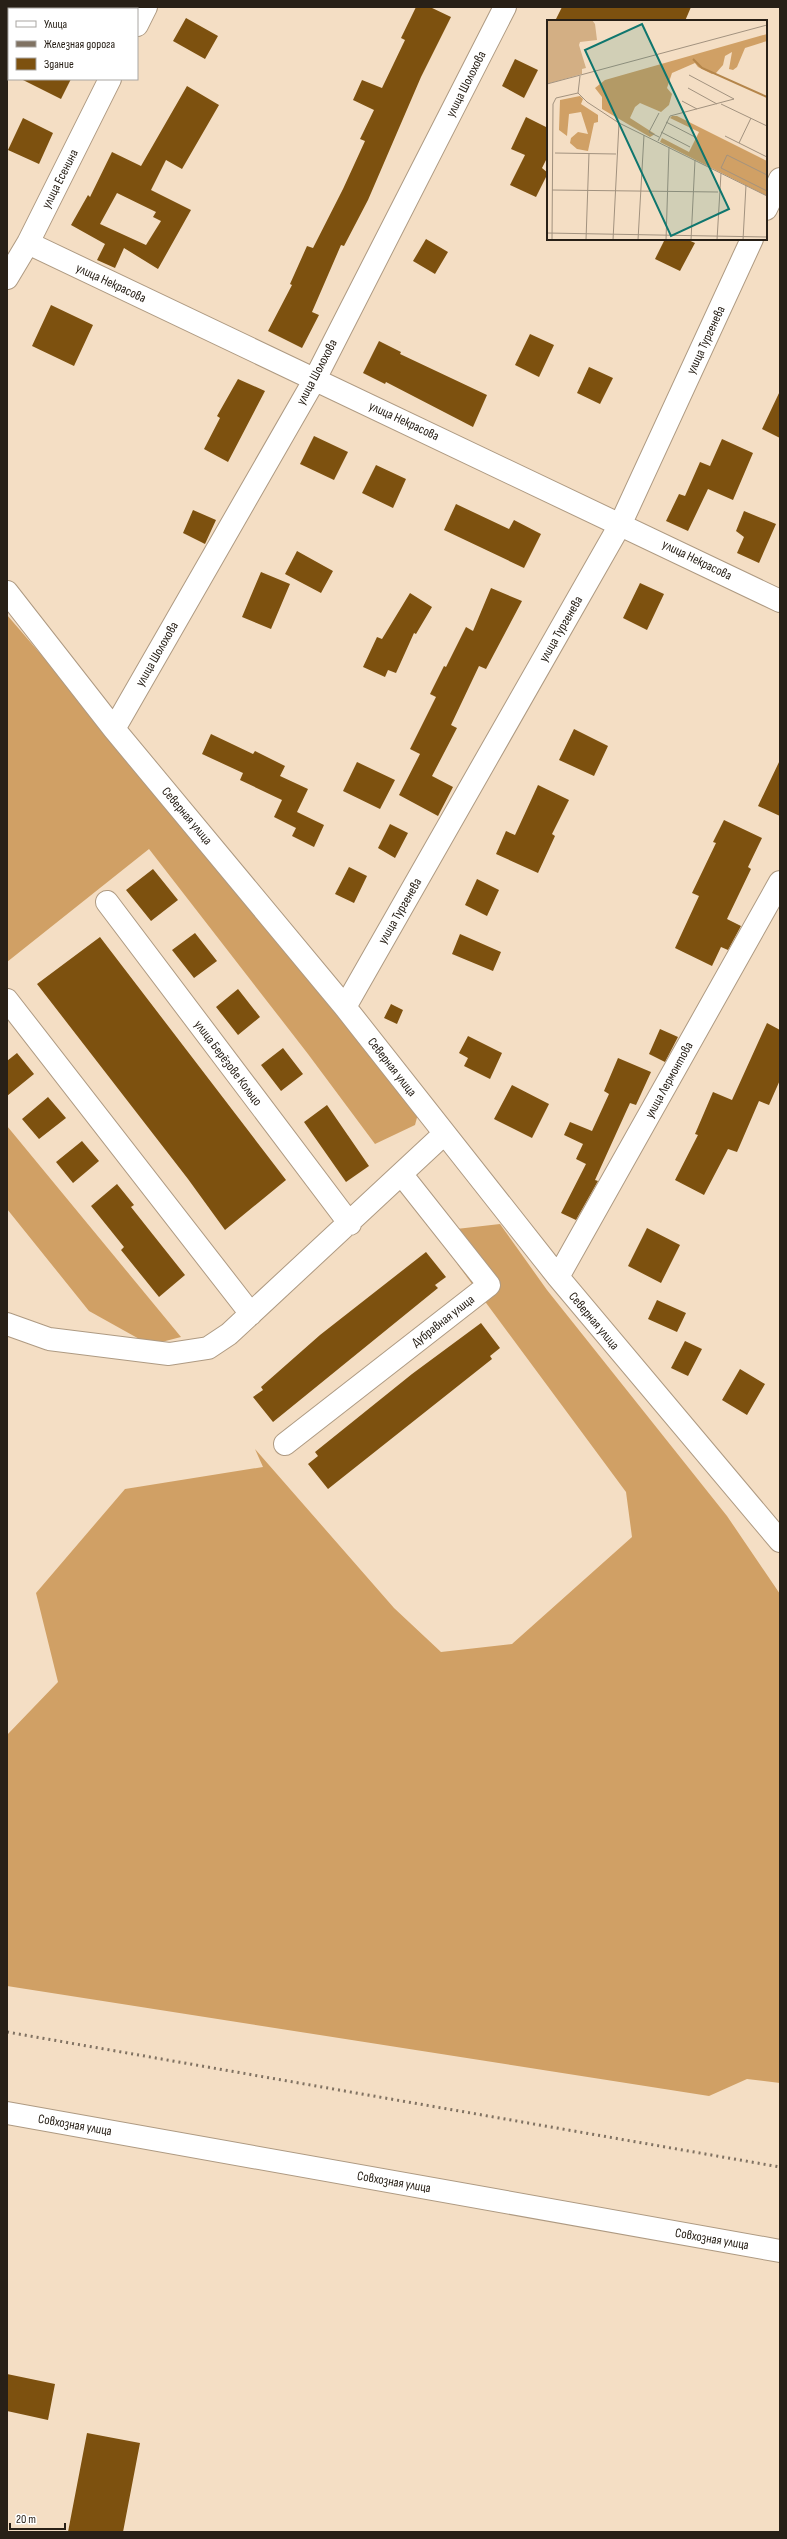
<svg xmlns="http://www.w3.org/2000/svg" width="787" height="2539" font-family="'Sofia Sans Condensed',sans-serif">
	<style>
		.forest { fill: #d0a065 }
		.building { fill: #7d510f; fill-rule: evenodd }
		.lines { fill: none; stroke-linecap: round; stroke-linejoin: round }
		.minor-casing { stroke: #ae9a82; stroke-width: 24 }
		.tertiary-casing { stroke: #ae9a82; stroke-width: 24 }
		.minor { stroke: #fff; stroke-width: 22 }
		.tertiary { stroke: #fff; stroke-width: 22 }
		.rail { stroke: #807262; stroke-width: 3; stroke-dasharray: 2 4; stroke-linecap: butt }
		.labels { text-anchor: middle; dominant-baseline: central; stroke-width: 4; stroke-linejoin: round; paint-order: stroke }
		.street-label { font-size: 13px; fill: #282017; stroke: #fff }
		.inset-river { fill: none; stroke: #b4854a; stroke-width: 2 }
		.inset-road { fill: none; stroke: #a2927f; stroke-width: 1 }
		.view { fill: #0f766e; fill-opacity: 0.15; stroke: #0f766e; stroke-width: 2 }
		.inset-edge { fill: none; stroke: #282017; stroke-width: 2 }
	</style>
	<rect width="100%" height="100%" fill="#f4dec4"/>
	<path class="forest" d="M7,615l338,392 74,103 -4,15 -40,19 -67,-90 -159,-205 -142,113z
		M7,1126l174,211 -31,8 -61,-34 -82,-102z
		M500,1224l47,66 180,226 53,78v489l-33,-4 -38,17 -702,-110v-251l51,-53 -22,-89 89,-104 138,-22 -8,-18 139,159 47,44 71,-8 120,-107 -6,-45 -168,-227 -19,-34z"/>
	<path class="building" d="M416,7h14l21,10 -30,60 -53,123 -24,46 -3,-1 -29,67 7,3 -17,33 -34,-17 24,-46 -2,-1 17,-38 6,2 30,-59 22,-48 -5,-2 14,-29 -21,-10 9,-20 20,8 23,-48 -4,-2z
		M562,7h129l-6,14h-130z
		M186,18l32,18 -13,23 -32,-18z
		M515,59l23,11 -14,28 -22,-12z
		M21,79h50l-10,20z
		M187,86l32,19 -37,64 -16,-9 -15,30 40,20 -33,59 -34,-21 -9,20 -18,-8 8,-16 -34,-19 17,-30 2,2 22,-45 29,14zM117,193l39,19 -3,5 8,4 -15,24 -46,-21z
		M526,117l22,11v28l-6,12 6,5 -12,24 -26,-12 15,-30 -14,-6z
		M23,118l30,15 -14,31 -31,-14z
		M426,239l22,13 -13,22 -22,-13z
		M665,239h21l9,4 -15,28 -25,-12z
		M51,305l42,20 -19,41 -42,-20z
		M530,334l24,11 -15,32 -24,-12z
		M379,341l22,11 -1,2 87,41 -14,32 -87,-45 -1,2 -22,-11z
		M589,367l24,11 -13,26 -23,-11z
		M238,379l27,12 -37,71 -24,-13 16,-31 -3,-2z
		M780,391v47l-18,-9z
		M314,436l34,16 -14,28 -34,-16z
		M722,439l31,14 -20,47 -25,-11 -20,42 -22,-10 13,-27 6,2 15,-34 10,4z
		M376,465l30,14 -13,29 -31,-15z
		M456,504l53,25 5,-9 27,14 -17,34 -80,-38z
		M193,510l23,10 -11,24 -22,-11z
		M744,511l32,13 -17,39 -22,-10 7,-16 -8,-6z
		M297,551l36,20 -12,22 -36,-19z
		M261,572l29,12 -19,45 -29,-12z
		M640,583l24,11 -17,36 -24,-12z
		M491,588l31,13 -36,68 -7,-3 -28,59 6,3 -25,48 21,11 -15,29 -39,-21 21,-41 -10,-5 26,-52 -6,-3 14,-28 2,1 20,-40 7,4z
		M410,593l22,14 -16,27 -2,-1 -18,40 -8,-3 -3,7 -22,-10 14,-30 5,2z
		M574,729l34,17 -14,30 -35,-16z
		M211,734l42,20 2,-3 30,15 -5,10 28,13 -11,23 27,13 -10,22 -22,-11 4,-8 -22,-11 8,-17 -42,-20 3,-7 -41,-19z
		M780,760v56l-22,-10z
		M357,762l38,18 -15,29 -37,-18z
		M538,785l31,15 -17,34 3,2 -17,37 -42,-19 10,-23 9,4z
		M724,820l38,18 -14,29 3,2 -24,50 14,7 -13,24 -7,-3 -9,19 -37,-18 24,-52 -7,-3 24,-50 -3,-1z
		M390,824l18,9 -13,25 -17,-10z
		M349,867l18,9 -13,27 -19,-9z
		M153,869l25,31 -27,21 -25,-31z
		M477,879l22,11 -12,26 -22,-11z
		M195,933l22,28 -23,17 -22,-28z
		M460,934l41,18 -8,19 -41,-17z
		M100,937l186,243 -61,50 -37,-51 -151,-195z
		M238,989l22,28 -22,18 -22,-28z
		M391,1004l12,6 -6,14 -13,-6z
		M767,1023l13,7v50l-11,25 -10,-4 -22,51 -9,-3 -24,46 -29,-15 23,-45 -3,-1 18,-42 19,8z
		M660,1029l18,8 -13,25 -16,-8z
		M468,1036l34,17 -12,26 -26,-13 4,-8 -9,-5z
		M283,1048l20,26 -22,17 -20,-26z
		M17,1053l17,21 -27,22v-35z
		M618,1058l33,14 -15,33 -6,-2 -35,77 3,1 -22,39 -15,-7 25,-49 -10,-5 7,-15 -19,-9 6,-13 22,9 17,-37 -5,-3z
		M512,1085l37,19 -17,34 -38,-19z
		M48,1097l18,21 -27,21 -17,-20z
		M327,1105l42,61 -23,16 -42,-60z
		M82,1141l17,20 -26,22 -17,-21z
		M117,1184l17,21 -3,2 54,68 -26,22 -38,-47 3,-3 -33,-41z
		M647,1228l33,17 -19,38 -33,-17z
		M426,1252l20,25 -11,8 3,3 -165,134 -20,-25 10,-7 -2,-3 59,-52z
		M657,1300l29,13 -9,19 -29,-13z
		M481,1323l19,25 -10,8 2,3 -164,130 -20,-25 10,-8 -3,-4 97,-78z
		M685,1341l17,8 -14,27 -17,-8z
		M740,1369l25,15 -18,31 -25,-15z
		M7,2374l48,10 -7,36 -41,-9z
		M87,2433l53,10 -17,89h-55z"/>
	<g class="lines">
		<g class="minor-casing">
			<path id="minor" d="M137,25l9,-18
				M766,209l14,-30
				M28,243l752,358
				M7,278l21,-35 82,-164
				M7,592l107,137 231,278 213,270 222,264
				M114,729l201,-350 190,-372
				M107,902l243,322
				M7,1000l244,314
				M345,1007l276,-484 131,-284
				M558,1277l222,-395
				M7,1324l42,15 120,15 39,-6 21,-14 215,-200
				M285,1444l204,-159 -87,-110"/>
		</g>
		<g class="tertiary-casing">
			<path id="tertiary" d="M7,2113l773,138"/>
		</g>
		<use href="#minor" class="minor"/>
		<use href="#tertiary" class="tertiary"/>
		<path class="rail" d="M7,2032l773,135"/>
	</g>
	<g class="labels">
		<g class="street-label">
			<text transform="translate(466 84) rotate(-63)">улица Шолохова</text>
			<text transform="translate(60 179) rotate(-63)">улица Есенина</text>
			<text transform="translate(111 283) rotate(25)">улица Некрасова</text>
			<text transform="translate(706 340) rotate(-65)">улица Тургенева</text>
			<text transform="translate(317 372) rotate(-62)">улица Шолохова</text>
			<text transform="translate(404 421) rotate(25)">улица Некрасова</text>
			<text transform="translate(697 560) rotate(26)">улица Некрасова</text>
			<text transform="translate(561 629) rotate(-60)">улица Тургенева</text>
			<text transform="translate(157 654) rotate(-60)">улица Шолохова</text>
			<text transform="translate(187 816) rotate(50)">Северная улица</text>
			<text transform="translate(400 911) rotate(-60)">улица Тургенева</text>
			<text transform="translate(228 1063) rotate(53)">улица Берёзове Кольцо</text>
			<text transform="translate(392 1067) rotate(52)">Северная улица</text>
			<text transform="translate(669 1080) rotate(-61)">улица Лермонтова</text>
			<text transform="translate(443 1321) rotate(-38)">Дубравная улица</text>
			<text transform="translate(594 1321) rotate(50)">Северная улица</text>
			<text transform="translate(75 2125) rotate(10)">Совхозная улица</text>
			<text transform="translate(394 2182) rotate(10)">Совхозная улица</text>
			<text transform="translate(712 2239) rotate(10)">Совхозная улица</text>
		</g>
	</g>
	<g transform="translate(547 20)">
		<rect width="220" height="220" fill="#f4dec4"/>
		<path d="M0,0h45l3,4 2,16 -17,2 -1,3 7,23 -4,1v5l-35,10z" fill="#d3af84"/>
		<path d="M220,14v7l-22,7 -8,19 -4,3 -4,-1 3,-17 -7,4 -2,9 -7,8 -4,1 -14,-7 -3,-4 -23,10 -5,15 5,6 -3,11 -8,7 -21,-9 -5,4 -5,11 25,16 -5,3 -48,-28v-12l-7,-9 10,-8zM33,76l3,3 -2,5 17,11v7l-4,1 -6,28 -11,-2 -7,-6 1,-5 7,-6 10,2 -7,-22 -12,2 -2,22 -8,-6 1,-30zM125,96h5l90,45v35l-107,-54 2,-4 27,14 10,-20 -29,-14z" fill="#d0a065"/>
		<path class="inset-river" d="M146,39l9,9 65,29"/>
		<path class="inset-road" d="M142,55l45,24M0,64l220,-59M141,68l29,16M31,73l9,9 32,21 148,73M135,81l15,8M174,84l46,22M112,93l-10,19 10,5M119,102l29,15M114,112l29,15M178,116l42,21M111,121l12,-25 64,-17M192,123l12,-25M8,133l61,1M220,155l-40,-20 -6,13 46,23M5,170l166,2M0,213l220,4M5,220l1,-136 3,-6 22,-5 2,-17M39,220l3,-87M66,220l6,-117M91,220l6,-105M119,220l3,-93M144,220l4,-80M170,220l4,-67M196,220l3,-55"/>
		<path class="view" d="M95,4l87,185 -58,27 -86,-186z"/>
		<rect width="220" height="220" class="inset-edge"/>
	</g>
	<rect width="787" height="2539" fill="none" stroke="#282017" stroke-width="16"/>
	<rect x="8" y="8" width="130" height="72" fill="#ffffff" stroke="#a9a6a2"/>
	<rect x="16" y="21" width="20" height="6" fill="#ffffff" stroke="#a9a6a2"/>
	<text x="44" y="28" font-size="12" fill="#282017">Улица</text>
	<rect x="16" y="41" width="20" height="6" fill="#807262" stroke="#a9a6a2"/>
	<text x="44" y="48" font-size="12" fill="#282017">Железная дорога</text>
	<rect x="16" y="58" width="20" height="12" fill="#7d510f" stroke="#a9a6a2"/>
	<text x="44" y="68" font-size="12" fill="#282017">Здание</text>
	<path d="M10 2523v6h55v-6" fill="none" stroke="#282017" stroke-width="2"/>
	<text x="16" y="2523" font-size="12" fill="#282017" stroke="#ffffff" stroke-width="3" paint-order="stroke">20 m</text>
</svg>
